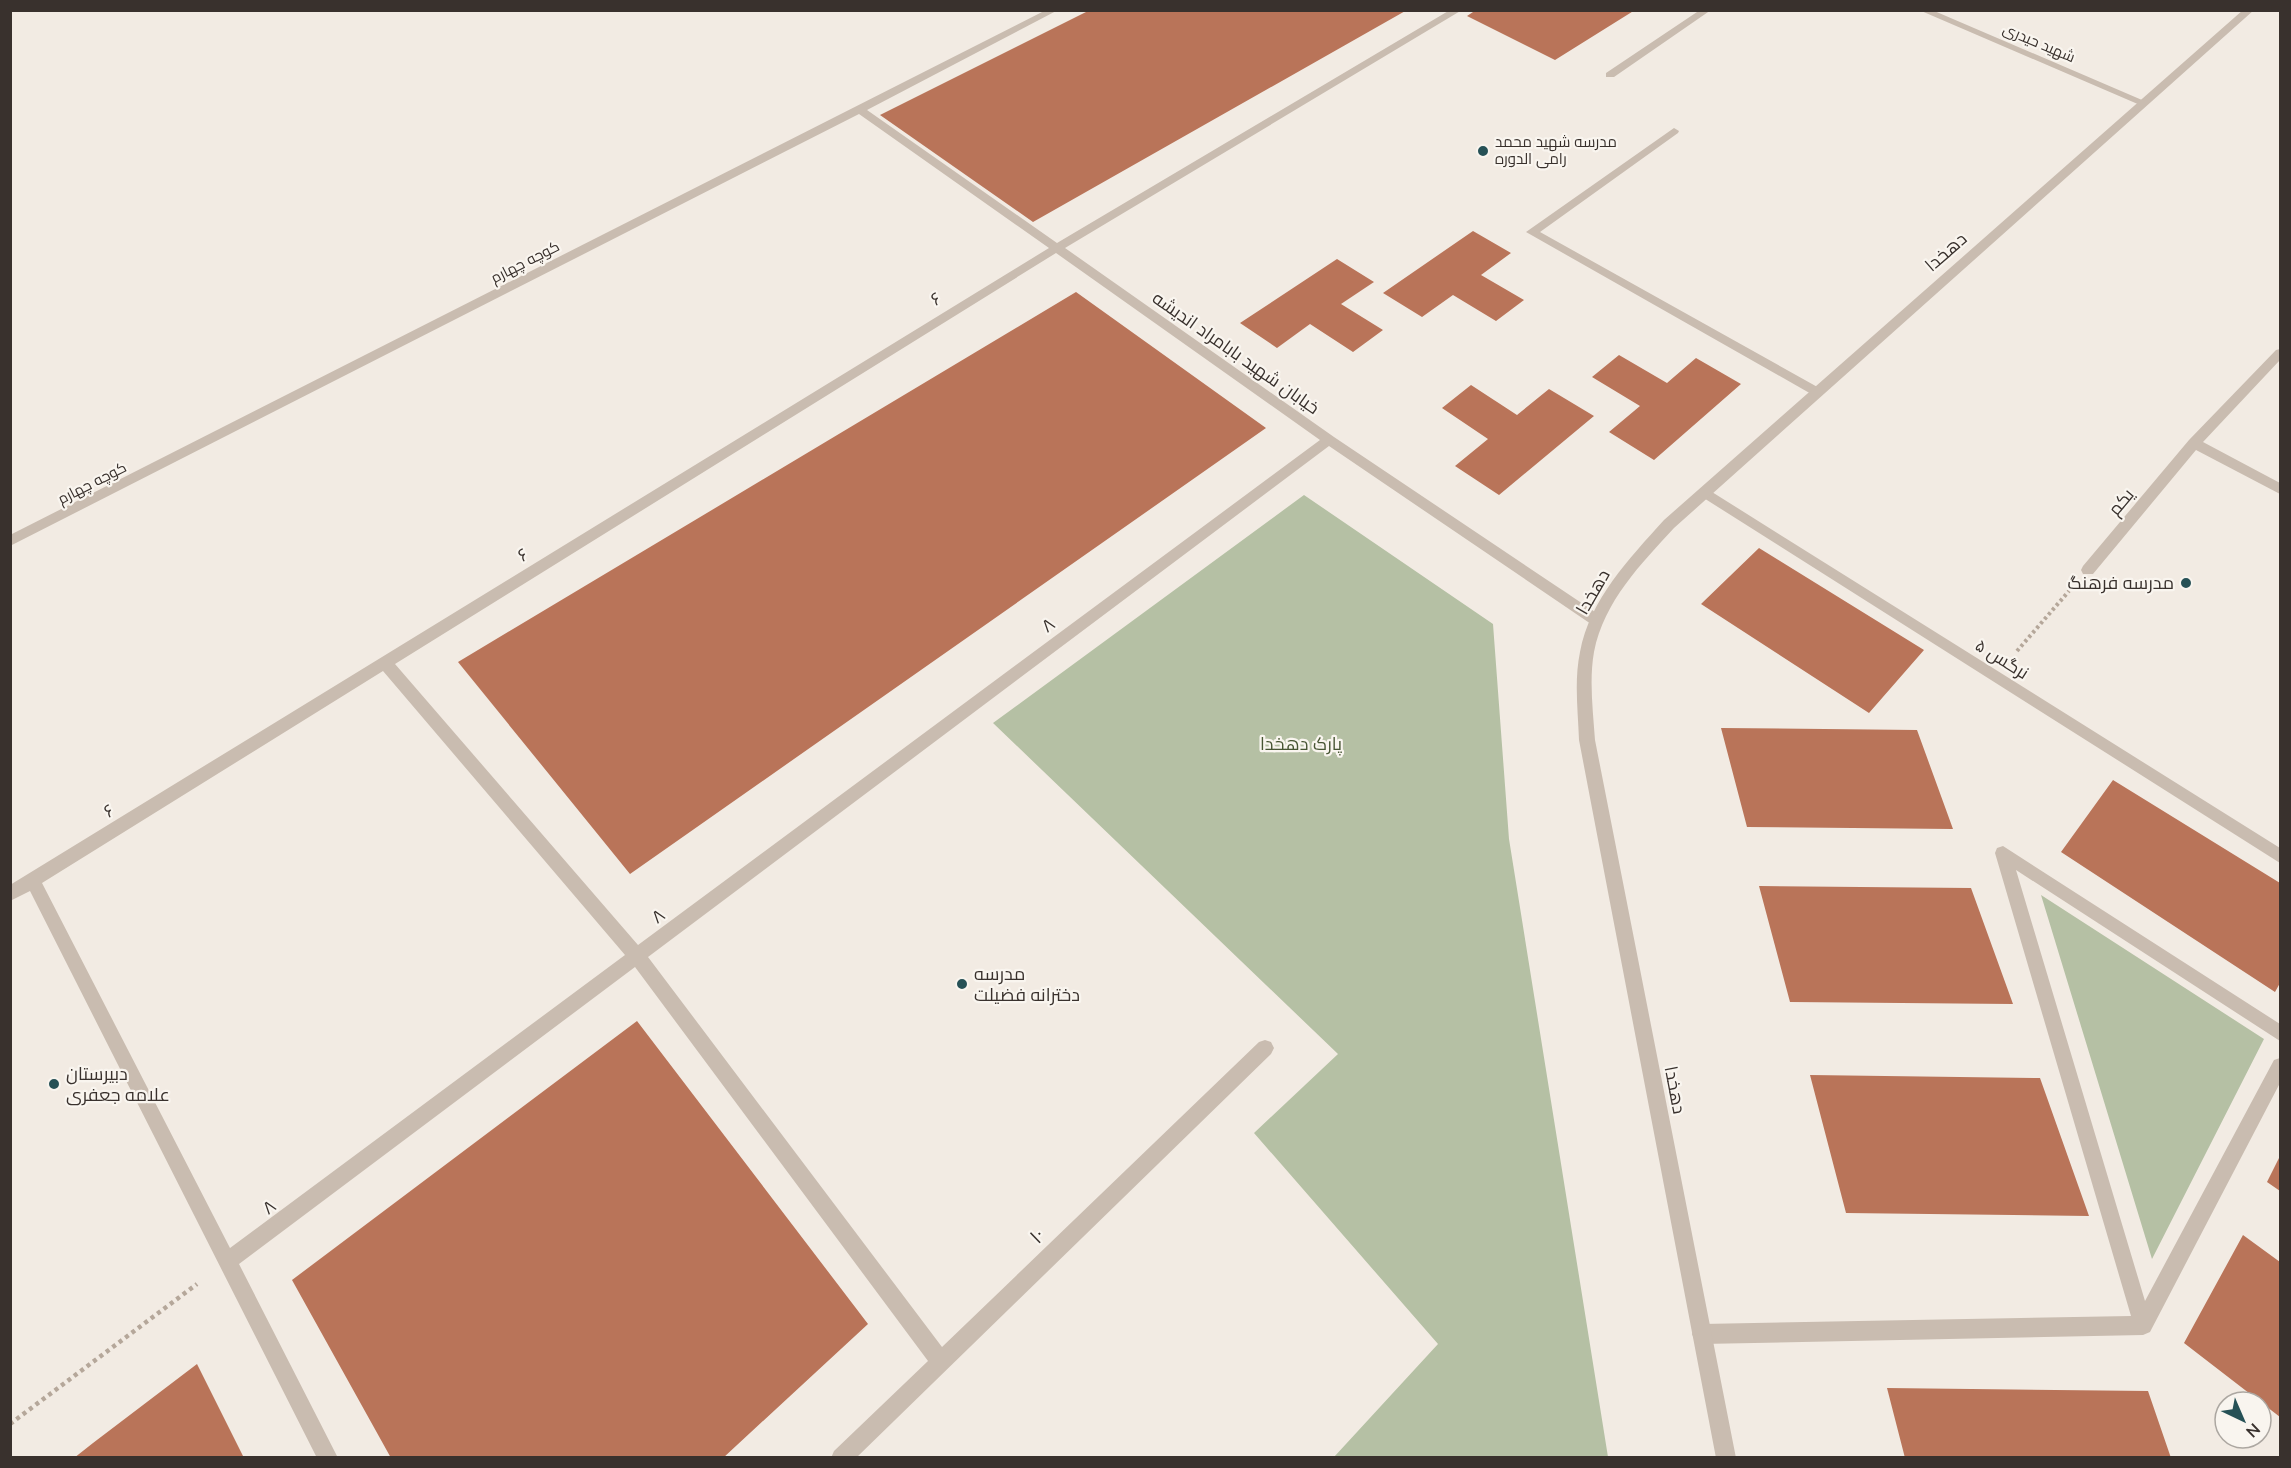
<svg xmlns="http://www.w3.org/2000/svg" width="2291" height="1468" font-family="'Nunito Sans',Cairo,sans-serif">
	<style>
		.green { fill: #b5c0a4 }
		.building { fill: #b97459 }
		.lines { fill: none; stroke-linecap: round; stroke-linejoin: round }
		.path-far1 { stroke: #b5a79a; stroke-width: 4; stroke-dasharray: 3 3; stroke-linecap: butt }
		.path { stroke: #b5a79a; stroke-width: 4.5; stroke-dasharray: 4 4; stroke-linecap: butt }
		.minor { fill: #c9bcb0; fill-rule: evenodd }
		.tertiary { fill: #c9bcb0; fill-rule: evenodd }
		.poi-dot { fill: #265156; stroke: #f9f5ef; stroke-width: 2 }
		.labels { text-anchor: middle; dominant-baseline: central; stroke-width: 4.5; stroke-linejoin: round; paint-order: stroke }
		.far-street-label { font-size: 15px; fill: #39312d; stroke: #f9f5ef }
		.far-poi-label { font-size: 15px; fill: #39312d; stroke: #f9f5ef; text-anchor: start }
		.street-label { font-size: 18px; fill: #39312d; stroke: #f9f5ef }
		.poi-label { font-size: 18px; fill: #39312d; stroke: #f9f5ef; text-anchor: start }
		.park-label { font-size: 18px; fill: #475533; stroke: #f9f5ef }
		.near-street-label { font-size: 21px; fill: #39312d; stroke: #f9f5ef }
	</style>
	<rect width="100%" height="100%" fill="#f2ebe3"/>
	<path class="green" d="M1304,495l189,129 16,215 99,618h-274l104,-113 -184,-211 84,-79 -345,-331z
		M2041,895l223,144 -112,220z"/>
	<path class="building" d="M1090,10h317l-374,212 -153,-107z
		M1476,10h159l-80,50 -88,-44z
		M1473,231l38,22 -30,22 43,25 -28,21 -43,-26 -31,22 -39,-24z
		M1337,259l37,23 -33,22 42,26 -30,22 -43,-28 -33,24 -37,-25z
		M1076,292l190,136 -636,446 -172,-212z
		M1619,355l48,28 29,-25 45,26 -87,76 -45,-28 31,-26 -48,-29z
		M1471,385l46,30 32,-26 45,27 -95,79 -44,-29 33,-27 -46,-31z
		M1759,548l165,102 -55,63 -168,-109z
		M1721,728l196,2 36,99 -206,-2z
		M2113,780l167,103v100l-5,9 -214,-140z
		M1759,886l212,2 42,116 -223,-2z
		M637,1021l231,303 -145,134h-332l-99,-178z
		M1810,1075l230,3 49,138 -243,-3z
		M2280,1156v35l-13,-9z
		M2243,1235l37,27v155l-96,-74z
		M197,1364l47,94h-170l19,-15z
		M1887,1388l261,3 23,67h-266z"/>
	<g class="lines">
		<path class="path-far1" d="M2017,651l52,-60"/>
		<path class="path" d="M10,1424l187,-140"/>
		<path class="minor" d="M1046,10h12l-191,100 190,133 393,-233h12l-397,238 269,189 267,179 2,4 -2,4h-10l-262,-178 -681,511 294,390 317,-305 6,-2 6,2 3,6 -3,6 -415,404h-25l3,-7 94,-90 -293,-394 -396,297 99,194h-21l-287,-567 -20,10v-16l1039,-637 -190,-134 -849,432v-11zM1056,253l264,187 -682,505 -243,-281zM383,671l242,284 -395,293 -188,-365z
			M1700,10h11l-97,67h-8v-4z
			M1919,10h13l217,93 -9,2z
			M1674,128l5,3 -1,2 -138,99 281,157 2,3 -2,3h-8l-287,-163z
			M2280,349v11l-77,82 77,41v11l-84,-44 -103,124h-10l-2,-4 2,-4 106,-126 87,-90z
			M1704,487l576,361v15l-581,-368 -2,-3z
			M2003,846l277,178v17l-264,-171 129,431 129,-241 6,-2v25l-130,249 -7,3 -441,9 -7,-3 -3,-7 3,-7 7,-3 429,-8 -136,-463 2,-5z"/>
		<path class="tertiary" d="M2243,10h11l-580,518c-33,36 -70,73 -80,124 -5,28 -1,59 1,88l141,718h-20l-137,-718c-1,-29 -5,-59 1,-88 10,-53 49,-93 84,-132z"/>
	</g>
	<g class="poi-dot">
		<circle cx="1483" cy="151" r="6"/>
		<circle cx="2186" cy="583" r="6"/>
		<circle cx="962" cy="984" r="6"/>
		<circle cx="54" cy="1084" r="6"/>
	</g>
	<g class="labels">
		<g class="far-street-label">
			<text transform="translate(2039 43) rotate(23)">شهید حیدری</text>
			<text transform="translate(525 262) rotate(-27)">کوچه چهارم</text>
			<text transform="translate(92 483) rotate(-27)">کوچه چهارم</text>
		</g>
		<g class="far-poi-label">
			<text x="1495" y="142">مدرسه شهید محمد<tspan x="1495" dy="17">رامی الدوره</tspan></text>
		</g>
		<g class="street-label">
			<text transform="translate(1946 252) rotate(-41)">دهخدا</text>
			<text transform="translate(936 299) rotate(-32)">۶</text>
			<text transform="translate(1236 353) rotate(35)">خیابان شهید بابامراد اندیشه</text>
			<text transform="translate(2121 502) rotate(-50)">یکم</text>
			<text transform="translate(523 555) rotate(-32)">۶</text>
			<text transform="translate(1593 592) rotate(-60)">دهخدا</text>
			<text transform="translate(1048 625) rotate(-37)">۸</text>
			<text transform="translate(2002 659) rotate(32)">نرگس ۵</text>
			<text transform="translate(109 811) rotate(-32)">۶</text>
			<text transform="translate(658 916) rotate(-37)">۸</text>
			<text transform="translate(1675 1090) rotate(79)">دهخدا</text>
			<text transform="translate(269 1207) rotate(-37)">۸</text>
		</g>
		<g class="poi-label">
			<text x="2174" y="583" text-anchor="end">مدرسه فرهنگ</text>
			<text x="974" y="974">مدرسه<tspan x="974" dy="21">دخترانه فضيلت</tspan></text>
			<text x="66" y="1074">دبیرستان<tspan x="66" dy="21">علامه جعفری</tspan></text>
		</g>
		<g class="park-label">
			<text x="1301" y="744">پارک دهخدا</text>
		</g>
		<g class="near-street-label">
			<text transform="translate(1037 1236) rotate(-44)">۱۰</text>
		</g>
	</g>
	<rect width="2291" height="1468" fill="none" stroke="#39312d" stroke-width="24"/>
	<g transform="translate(2243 1420) rotate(136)"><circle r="28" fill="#f9f5ef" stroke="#aca7a1" stroke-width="1.5"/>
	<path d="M0-4.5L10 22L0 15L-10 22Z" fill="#265156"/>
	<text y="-9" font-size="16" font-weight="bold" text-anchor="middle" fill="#39312d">N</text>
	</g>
</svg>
